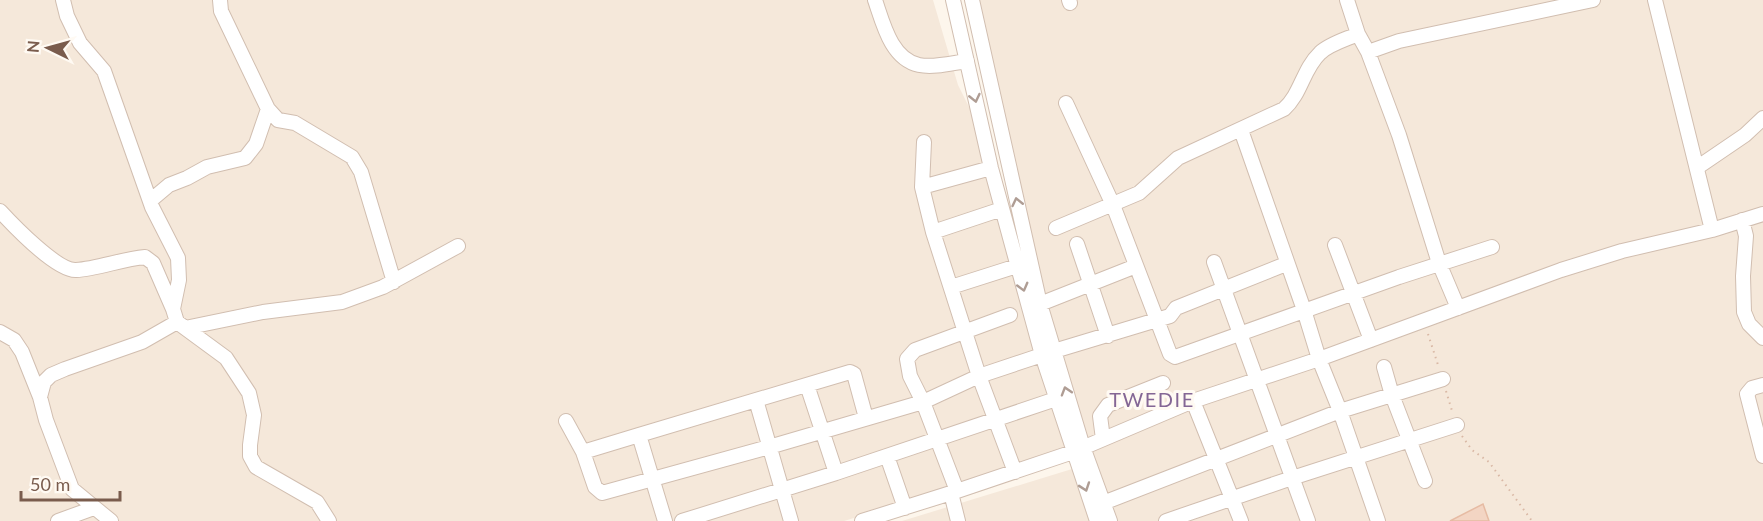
<svg xmlns="http://www.w3.org/2000/svg" width="1763" height="521" font-family="Lato,sans-serif">
	<style>
		.residential { fill: #f5e8da }
		.building { fill: #f3d5c3; stroke: #e6bba3; stroke-width: 1.5 }
		.lines { fill: none; stroke-linecap: round; stroke-linejoin: round }
		.minor-casing { stroke: #d1beb0; stroke-width: 16 }
		.path { stroke: #d9b8a5; stroke-width: 2; stroke-dasharray: 1.5 4.5; stroke-linecap: butt }
		.minor { stroke: #fff; stroke-width: 14 }
		.oneway { stroke: #af9d94 }
		.labels { text-anchor: middle; dominant-baseline: central; stroke-width: 6; stroke-linejoin: round; paint-order: stroke }
		.quarter-label { font-size: 20px; letter-spacing: 1.5px; fill: #846695; stroke: #fffaf3 }
	</style>
	<rect width="100%" height="100%" fill="#fdf6ec"/>
	<path class="residential" d="M0,0h933l25,85 26,52 54,222 29,94 -223,68h-844z
		M976,0h787v521h-648l-55,-161z
		M1072,469l22,52h-192z"/>
	<path class="building" d="M1483,504l6,17h-39z"/>
	<g class="lines">
		<g class="minor-casing">
			<path id="minor" d="M63,0l4,16 13,27 24,28 48,136 26,51 1,22 -6,29 4,13 49,36 23,35 5,22 -4,30v11l6,11 61,35 12,19
				M220,0l1,11 47,98 10,11 17,3 57,34 9,15 33,110
				M875,0c8,23 16,59 44,65 15,3 33,-2 48,-4
				M953,0l38,168 51,187 55,166
				M972,0l68,304 43,143 27,74
				M1069,0l1,3
				M1347,0l11,34 10,18 31,83 40,128 19,45
				M1655,0l57,230
				M1368,52l31,-11 194,-41
				M1066,103l47,102 57,149 5,3 224,-80 93,-30
				M1241,130l63,180 15,49 21,52 38,110
				M924,142l-2,45 11,45 46,144 36,96
				M1698,167l47,-32 18,-17
				M922,187l69,-19
				M150,201l19,-16 18,-7 20,-11 38,-9 11,-14 12,-35
				M0,211c13,14 57,60 76,59 21,-1 46,-11 69,-13l8,6 20,46
				M1742,220l4,16 -3,40 1,36 5,12 14,14
				M1056,228l83,-35 39,-35 106,-49c17,-15 19,-40 36,-56 9,-9 27,-14 38,-19
				M933,232l69,-23
				M1077,244l31,92
				M1335,245l36,95
				M1214,262l94,259
				M951,287l66,-21
				M1040,304l96,-38
				M185,328l78,-16 79,-10 41,-15 75,-41
				M0,332l14,8 8,12 18,45
				M1054,351l116,-35 6,-8 110,-44
				M1384,367l8,28 33,86
				M807,385l29,88
				M1763,385l-11,3 -5,6 16,62
				M756,400l35,121
				M1193,401l48,120
				M566,421l17,31 12,35 7,6 167,-46 154,-45 56,-26 63,-21
				M1103,439l-3,-23 8,-11 55,-22
				M583,452l56,-17
				M887,456l18,52
				M957,491l-34,-89 -13,-26 -3,-17 8,-9 95,-35
				M951,493l7,28
				M1103,503l237,-92 103,-32
				M58,521l36,-13
				M111,521l-39,-32 -26,-69 -6,-23 4,-15 7,-7 14,-6 77,-27 35,-20
				M665,521l-26,-86 211,-63 4,2 12,44
				M682,521l154,-48 220,-74
				M862,521l89,-28 122,-41 120,-51 126,-42 242,-89 61,-19 90,-21 51,-16
				M1166,521l126,-43 165,-53"/>
		</g>
		<path class="path" d="M1428,334l10,31
			M1446,391l7,23
			M1462,436l10,14 17,12 43,59"/>
		<use href="#minor" class="minor"/>
	</g>
	<defs><path id="oneway-chevron" d="M-2-3.5L2.5 0L-2 3.5" fill="none" stroke-width="1.6" stroke-linecap="round" stroke-linejoin="round" transform="scale(1.5)"/></defs>
	<g class="oneway">
		<use href="#oneway-chevron" transform="translate(975 98) rotate(77)"/>
		<use href="#oneway-chevron" transform="translate(1017 202) rotate(-103)"/>
		<use href="#oneway-chevron" transform="translate(1023 287) rotate(75)"/>
		<use href="#oneway-chevron" transform="translate(1066 391) rotate(-107)"/>
		<use href="#oneway-chevron" transform="translate(1085 487) rotate(71)"/>
	</g>
	<g class="labels">
		<g class="quarter-label">
			<text x="1152" y="399">TWEDIE</text>
		</g>
	</g>
	<g transform="translate(48 48) rotate(275)" stroke="#fffaf3" stroke-width="4.5" paint-order="stroke">
	<path d="M0-4.5L10 22L0 15L-10 22Z" fill="#7a5c4d"/>
	<text y="-9" font-size="16" font-weight="bold" text-anchor="middle" fill="#7a5c4d">N</text>
	</g>
	<path d="M21 491v9h99v-9" fill="none" stroke="#7a5c4d" stroke-width="3"/>
	<text x="30" y="491" font-size="18" fill="#7a5c4d" stroke="#fffaf3" stroke-width="4.5" paint-order="stroke">50 m</text>
</svg>
